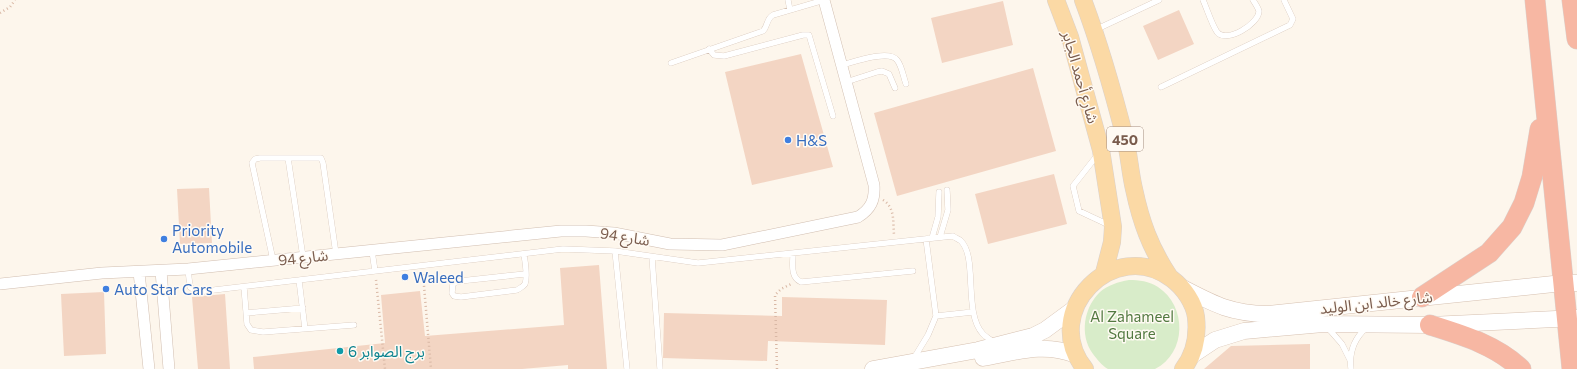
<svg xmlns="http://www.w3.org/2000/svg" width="1577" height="369" font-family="Commissioner,'Noto Sans Arabic',sans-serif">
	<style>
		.green { fill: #d8ecc9 }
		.building { fill: #f3d5c3 }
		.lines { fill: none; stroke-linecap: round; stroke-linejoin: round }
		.service-casing { stroke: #d1beb0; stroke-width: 6 }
		.minor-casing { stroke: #d1beb0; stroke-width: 12 }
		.secondary-casing { stroke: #d6c0b0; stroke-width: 17 }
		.primary-casing { stroke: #dad1cd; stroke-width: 18 }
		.motorway-casing { stroke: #dad1cd; stroke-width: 21 }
		.path { stroke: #d9b8a5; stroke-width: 2.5; stroke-dasharray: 1 3; stroke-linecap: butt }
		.service { stroke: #fff; stroke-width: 5.5 }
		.minor { stroke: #fff; stroke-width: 11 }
		.secondary { stroke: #fff; stroke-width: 16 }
		.primary { stroke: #fbd9a5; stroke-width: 17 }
		.motorway { stroke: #f7b7a3; stroke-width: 20 }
		.shop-dot { fill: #3f7fe0; stroke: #fffaf3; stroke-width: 1.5 }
		.culture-dot { fill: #0f9aa8; stroke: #fffaf3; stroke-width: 1.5 }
		.labels { text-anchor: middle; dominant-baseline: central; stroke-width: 3; stroke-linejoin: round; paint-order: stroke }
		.shield { fill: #fffaf3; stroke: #a28b7f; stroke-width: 1 }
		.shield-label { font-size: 14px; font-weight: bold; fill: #7a5c4d }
		.street-label { font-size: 15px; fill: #7a5c4d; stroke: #fffaf3 }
		.shop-label { font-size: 15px; fill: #366cbe; stroke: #fffaf3; text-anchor: start }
		.park-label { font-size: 15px; fill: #537a41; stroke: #fffaf3 }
		.culture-label { font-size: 15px; fill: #0d838f; stroke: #fffaf3; text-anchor: start }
	</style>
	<rect width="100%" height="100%" fill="#fdf6ec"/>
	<path class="green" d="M1129,280c10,0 20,1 29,7 29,19 29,66 -3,82 -9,0 -40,0 -47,0 -6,-3 -11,-10 -15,-15 -14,-19 -9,-47 7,-62 8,-7 18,-10 29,-12z"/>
	<path class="building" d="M1003,1l10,44 -71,18 -11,-45z
		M1179,10l15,34 -36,16 -15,-34z
		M801,54l32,113 -81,18 -27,-113z
		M1033,68l23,83 -159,45 -23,-83z
		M1054,174l13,50 -79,20 -13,-50z
		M209,188l3,55 -32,1 -3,-55z
		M599,265l8,104h-39v-4l-46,4h-268l-1,-12 132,-14 -4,-48 39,-4 5,45 139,-11 -4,-57z
		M104,292l2,62 -42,2 -3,-62z
		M225,294l5,75h-32l-6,-72z
		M782,297l105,3 -2,45 -117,-4 -1,20 -104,-3 1,-45 118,3z
		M1310,344v25h-106l27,-23z"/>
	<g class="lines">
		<g class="service-casing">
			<path id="service" d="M788,0l2,10
				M1203,0c4,9 9,25 14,32 9,12 42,-8 42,-21 -1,-3 -4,-8 -6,-11
				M1095,30l64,-30
				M709,49l5,6 10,1 79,-21h6l24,81
				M671,63l92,-32c5,-5 3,-12 10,-16l51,-15
				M842,65c11,-3 47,-16 55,-5 5,6 6,16 9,24
				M846,82l31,-10 5,-1 7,3 6,14
				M1161,87l129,-62 3,-6 -9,-19
				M1099,153l-26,33 6,25 30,14
				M288,158l15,99
				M940,237l8,-27 -1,-20
				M932,238l6,-21 1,-25
				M372,251l3,20
				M615,251l12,118
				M524,254c1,8 4,22 1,30 -2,3 -5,4 -8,6l-56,7 -7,-1 -2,-3 1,-10 7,-2 65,-7
				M793,254c0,10 -3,23 8,28l112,-11
				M652,257l8,112
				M273,260l-21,-97 3,-4 5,-1h61l2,5 13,91
				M188,269l2,18 7,5 366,-43 52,2 83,12 255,-27c2,2 6,3 8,5 17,17 2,72 22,93 3,3 8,6 12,9
				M299,280l6,49
				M244,287l3,37 4,6 12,2 91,-7
				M246,313l57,-5
				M936,316l37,-4
				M1328,328l14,16 8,16
				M914,358l14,-23 8,-19 -10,-77
				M1351,369c-2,-16 3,-30 15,-41"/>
		</g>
		<g class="minor-casing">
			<path id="minor" d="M161,271l8,98
				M139,272l10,97
				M0,284l102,-11 86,-4 373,-38h25l28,2 56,11 52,1 136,-28c13,-8 17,-17 16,-32l-50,-185"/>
		</g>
		<g class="secondary-casing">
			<path id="secondary" d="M1181,287c33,17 48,26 86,27l296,-31h14
				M1191,356l24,-16 29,-9 79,-7 107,1 147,-7
				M983,358c33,-6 61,-16 93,-3
				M873,369l105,-19 55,-14 12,-6 30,-22"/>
		</g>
		<g class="primary-casing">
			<path id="primary" d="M1056,0l14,37 31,113 12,77 -1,15 -8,31
				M1083,0c17,45 30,91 42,138 4,16 5,34 9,51 7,33 16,58 35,87
				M1085,369c-46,-57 29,-134 87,-90 12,9 22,24 24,38 2,19 -1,37 -13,52"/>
		</g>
		<g class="motorway-casing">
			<path id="motorway" d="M1535,0l37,369
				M1572,0l5,39
				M1422,297l67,-44 23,-26 12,-24 8,-26 8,-48
				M1430,325c32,10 66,20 91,44"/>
		</g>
		<path class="path" d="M0,13l10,-6 5,-7
			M883,200c12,7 10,22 11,35
			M423,274l8,95
			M376,280l9,89
			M777,369l-2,-74 6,-6 10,-5"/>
		<use href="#service" class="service"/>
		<use href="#minor" class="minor"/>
		<use href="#secondary" class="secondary"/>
		<use href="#primary" class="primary"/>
		<use href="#motorway" class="motorway"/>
	</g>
	<g class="shop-dot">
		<circle cx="788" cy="140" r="4"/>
		<circle cx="164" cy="239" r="4"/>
		<circle cx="405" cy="277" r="4"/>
		<circle cx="106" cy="289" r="4"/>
	</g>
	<circle class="culture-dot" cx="340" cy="351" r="4"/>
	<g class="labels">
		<rect class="shield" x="1107" y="127" width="36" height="24" rx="3"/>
		<g class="shield-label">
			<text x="1125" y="139">450</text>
		</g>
		<g class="street-label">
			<text transform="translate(1081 77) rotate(74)">شارع أحمد الجابر</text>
			<text transform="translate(625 236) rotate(9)">شارع 94</text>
			<text transform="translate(303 257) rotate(-6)">شارع 94</text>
			<text transform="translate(1376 302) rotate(-6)">شارع خالد ابن الوليد</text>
		</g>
		<g class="shop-label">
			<text x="796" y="140">H&amp;S</text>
			<text x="172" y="230">Priority<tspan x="172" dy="17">Automobile</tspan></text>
			<text x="413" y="277">Waleed</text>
			<text x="114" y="289">Auto Star Cars</text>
		</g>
		<g class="park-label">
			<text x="1132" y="316">Al Zahameel<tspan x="1132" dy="17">Square</tspan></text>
		</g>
		<g class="culture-label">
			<text x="348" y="351">برج الصوابر 6</text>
		</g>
	</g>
</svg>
